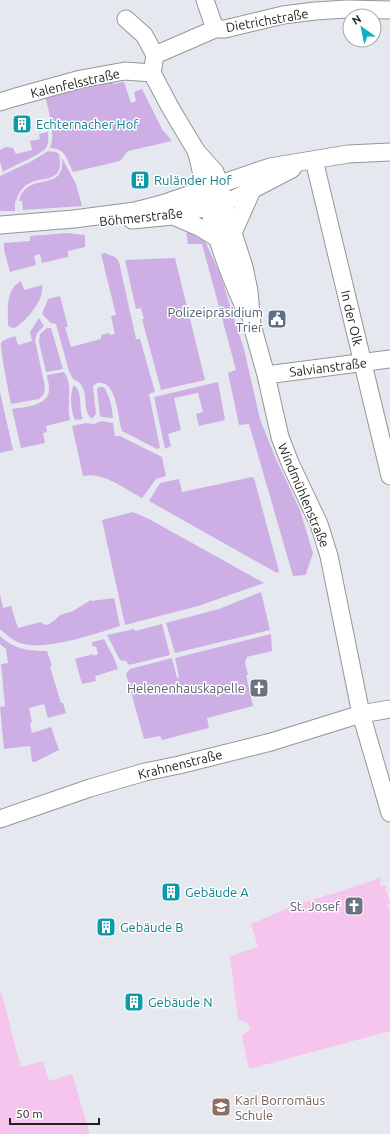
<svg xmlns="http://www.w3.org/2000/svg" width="390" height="1134" font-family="Ubuntu,sans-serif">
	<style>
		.grass { fill: #ceafe5 }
		.park { fill: #f6c5ee }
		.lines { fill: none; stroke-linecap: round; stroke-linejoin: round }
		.minor-casing { stroke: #969696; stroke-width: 19 }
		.minor { stroke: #fff; stroke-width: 17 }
		.labels { text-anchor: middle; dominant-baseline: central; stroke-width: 3; stroke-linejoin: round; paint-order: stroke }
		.street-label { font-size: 13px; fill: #1f1f1f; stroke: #fff }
		.culture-label { font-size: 13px; fill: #0d838f; stroke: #fff; text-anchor: start }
		.service-label { font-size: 13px; fill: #4e5e75; stroke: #fff; text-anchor: end }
		.worship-label { font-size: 13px; fill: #5b616d; stroke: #fff; text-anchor: end }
		.education-label { font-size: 13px; fill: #785e54; stroke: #fff; text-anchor: start }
	</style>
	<rect width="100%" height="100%" fill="#e5e8ef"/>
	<path class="grass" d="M112,80l1,4 11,-2 7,21 5,-2 -2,-9 8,-3 20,40 10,12 -44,10 -8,10 -47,11c-6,-12 -7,-24 -23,-24 6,-14 -2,-39 -5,-53z
		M48,132c0,4 1,12 -2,16 -5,7 -34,18 -43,24l-3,-10v-12l6,-3 7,1 3,6 16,-4 -2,-9 10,-2 -1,-5z
		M48,151l8,1 3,2c1,5 2,13 -1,18 -9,13 -33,0 -42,29h-1v10h-15v-35l32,-15z
		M62,158l14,26 6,22 -59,4 -1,-9h-3c9,-32 46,-6 43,-43z
		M67,233l18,2v12l-17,4v6l-26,6 -2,-9 -6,2 2,9 -26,7 -6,-22v-7l26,-2v-5z
		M186,233h3l16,8 15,33 24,75 16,70 15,38 25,53 13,43 -7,21 -1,1 -12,1 -44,-152 -10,1 -11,-52 8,-3 -34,-126h-14z
		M105,253l10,4 4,5 17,77h4l15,53 -6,2 11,54 -3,1 -35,-18c-5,-13 -4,-51 -25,-48l-4,3 3,28 -4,5c-13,-11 1,-32 -19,-40l-4,-8 -13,-47 -5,-1 -9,-9 6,-15 12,-3 8,31h-3l6,20 30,-8v-4l8,-2 1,2 5,-1 -4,-18 5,-1 -15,-61z
		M175,258l30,122 -44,10 -19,-71h2l-3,-11 -5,1 -11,-49z
		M21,281l3,9 18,-5c3,14 -16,37 -28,43l-5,-1 -1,-3c0,-15 -3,-34 13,-43z
		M39,318l5,8 -7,7 -2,7 10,47 -1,7 -5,5 -28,5c-2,-10 -11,-55 -10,-61 3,-4 10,-5 14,-7l3,9 14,-4 -2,-9z
		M47,328h4l12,41 -17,3 -7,-30 1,-8z
		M64,372c10,14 2,30 6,48l-24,6 1,6 -4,1 2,10 -24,5 -9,-39c13,-2 39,-3 37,-22 0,-4 -2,-8 -2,-12z
		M218,382l7,38 -26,6 -3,-12 7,-2 -5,-19 -24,5 7,32 -13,4 3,12 -6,3 -11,-52z
		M74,385c10,9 4,24 9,34l-8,1c-4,-9 -6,-25 -1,-35z
		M98,387h6c6,10 8,20 9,31l-11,-1 -2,-1 -3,-26z
		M0,392l13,58 -13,3z
		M101,421l12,2 2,13h5l42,21 4,19 -10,3 -14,19c-17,-9 -39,-27 -59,-22l-11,-50 14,-3 8,1z
		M252,477l2,1 25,93 -2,2 -128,-72 11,-18 19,-4 3,13z
		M133,512l16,7 115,64 -66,23 -73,19 -23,-105z
		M261,592l9,38 -95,23 -9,-30 53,-14z
		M0,595l3,13 8,-2 7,22 23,-6 2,2 4,1 7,-4 6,-6 13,-4 18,-11 1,1 22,-3 6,28c-25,8 -72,24 -97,18 -8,-2 -17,-9 -23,-15z
		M162,624l8,31 -41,10 -3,-4 -6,-1 -13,-25 27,-6 1,2z
		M271,634l1,17 -25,6 -2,5 3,13h-2l7,31 -46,12 2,10 -47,12 -2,-4 -16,3 -18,-65 4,-5 42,-11 5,20 2,-1 -4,-19z
		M0,636c14,13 28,15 47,15l5,15 -2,1 11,36h2l3,10 -18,5 -4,-14 -15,4 3,14 -2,2 2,9 19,-6 8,23 -24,12h-3l-2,-16 -26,3 -4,-42 5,-1 -4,-42 7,-1 -2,-14 -6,-5z
		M104,639l10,19 4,11 -23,7 1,5 -14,3 -7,-25 18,-5v2l5,-2 -2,-8 -3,1 -1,-5z"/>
	<path class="park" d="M379,877l2,3 -1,1 1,6 3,-2 2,1 1,2h-2l5,13v4l-3,-1 1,5h2v122l-141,38 -7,-33 8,-7 -2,-6 -10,-3 -8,-64 28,-9 -7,-23 44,-19 30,-9 2,-2v1l9,-2 1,-2 1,1 8,-2 1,-2 1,1 8,-3 1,-2 1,2 8,-3v-1l2,-1 1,1 8,-3v-1z
		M0,989c8,25 13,52 21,78l22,-6 6,20 23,-7 18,60h-90z"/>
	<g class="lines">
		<g class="minor-casing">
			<path id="minor" d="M205,0l10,29
				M126,19l18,16 11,20
				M155,55l-3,18 18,34 19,32 8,13 18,20 4,12 8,30 17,53 5,24 3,34 14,50 14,62 10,26 29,61 10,32 32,158 29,99
				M155,55l60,-26h10l58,-14 32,-4 32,-2 43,1
				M0,102l16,-5 65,-18 44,-8 27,2
				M197,154c5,17 7,34 11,51 9,36 22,72 38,106
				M314,160l76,316
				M173,216l28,12 16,10
				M132,220l41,-4 51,-14 12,-4 56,-29
				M0,225l74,-6 61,-8 27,-7 108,-37 78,-13 42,-2
				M233,233l19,-43
				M266,375l124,-16
				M0,819l90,-31 55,-16 34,-7 92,-23 90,-28 29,-5"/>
		</g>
		<use href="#minor" class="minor"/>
	</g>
	<defs>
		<g id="building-square" transform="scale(1)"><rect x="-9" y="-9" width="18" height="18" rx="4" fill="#0f9aa8" stroke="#fff"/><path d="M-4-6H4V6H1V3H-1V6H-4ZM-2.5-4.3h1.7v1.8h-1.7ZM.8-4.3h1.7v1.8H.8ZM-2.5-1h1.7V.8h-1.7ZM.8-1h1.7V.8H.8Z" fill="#fff"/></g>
		<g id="civic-square" transform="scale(1)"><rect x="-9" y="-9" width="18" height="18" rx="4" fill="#5c6f8a" stroke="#fff"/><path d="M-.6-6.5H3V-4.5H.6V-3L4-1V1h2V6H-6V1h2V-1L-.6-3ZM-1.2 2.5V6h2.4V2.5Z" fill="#fff"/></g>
		<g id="church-square" transform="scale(1)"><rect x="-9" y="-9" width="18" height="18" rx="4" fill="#6b7280" stroke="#fff"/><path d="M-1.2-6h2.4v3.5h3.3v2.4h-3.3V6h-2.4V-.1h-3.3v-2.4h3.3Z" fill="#fff"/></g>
		<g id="university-square" transform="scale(1)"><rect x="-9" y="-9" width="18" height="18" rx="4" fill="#8d6e63" stroke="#fff"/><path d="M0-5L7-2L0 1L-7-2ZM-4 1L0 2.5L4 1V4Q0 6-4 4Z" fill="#fff"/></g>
	</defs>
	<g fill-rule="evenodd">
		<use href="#building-square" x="22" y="124"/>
		<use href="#building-square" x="140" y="180"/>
		<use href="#civic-square" x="277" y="319"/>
		<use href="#church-square" x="259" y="688"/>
		<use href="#building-square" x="171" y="892"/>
		<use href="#church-square" x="354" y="906"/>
		<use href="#building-square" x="106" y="927"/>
		<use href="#building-square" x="134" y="1002"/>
		<use href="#university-square" x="221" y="1107"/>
	</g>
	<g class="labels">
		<g class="street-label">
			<text transform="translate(267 20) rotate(-10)">Dietrichstraße</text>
			<text transform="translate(75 83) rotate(-13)">Kalenfelsstraße</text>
			<text transform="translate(141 217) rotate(-6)">Böhmerstraße</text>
			<text transform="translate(352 318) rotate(77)">In der Olk</text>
			<text transform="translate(328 367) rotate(-7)">Salvianstraße</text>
			<text transform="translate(304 495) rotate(67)">Windmühlenstraße</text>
			<text transform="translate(180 764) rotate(-14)">Krahnenstraße</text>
		</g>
		<g class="culture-label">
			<text x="36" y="124">Echternacher Hof</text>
			<text x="154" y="180">Ruländer Hof</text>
			<text x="185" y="892">Gebäude A</text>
			<text x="120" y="927">Gebäude B</text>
			<text x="148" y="1002">Gebäude N</text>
		</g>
		<g class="service-label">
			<text x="263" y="312">Polizeipräsidium<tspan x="263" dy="15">Trier</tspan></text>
		</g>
		<g class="worship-label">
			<text x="245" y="688">Helenenhauskapelle</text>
			<text x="340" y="906">St. Josef</text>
		</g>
		<g class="education-label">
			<text x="235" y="1100">Karl Borromäus<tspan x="235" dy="15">Schule</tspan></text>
		</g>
	</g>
	<g transform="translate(362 28) rotate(327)"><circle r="19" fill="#ffffff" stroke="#a5a5a5"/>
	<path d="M0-3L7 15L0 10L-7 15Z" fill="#0eb2bf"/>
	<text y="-6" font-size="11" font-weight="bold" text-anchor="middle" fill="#1f1f1f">N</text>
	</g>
	<path d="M10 1118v6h89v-6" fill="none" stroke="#1f1f1f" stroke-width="2"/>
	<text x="16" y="1118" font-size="12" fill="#1f1f1f" stroke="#ffffff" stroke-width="3" paint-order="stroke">50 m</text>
</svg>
